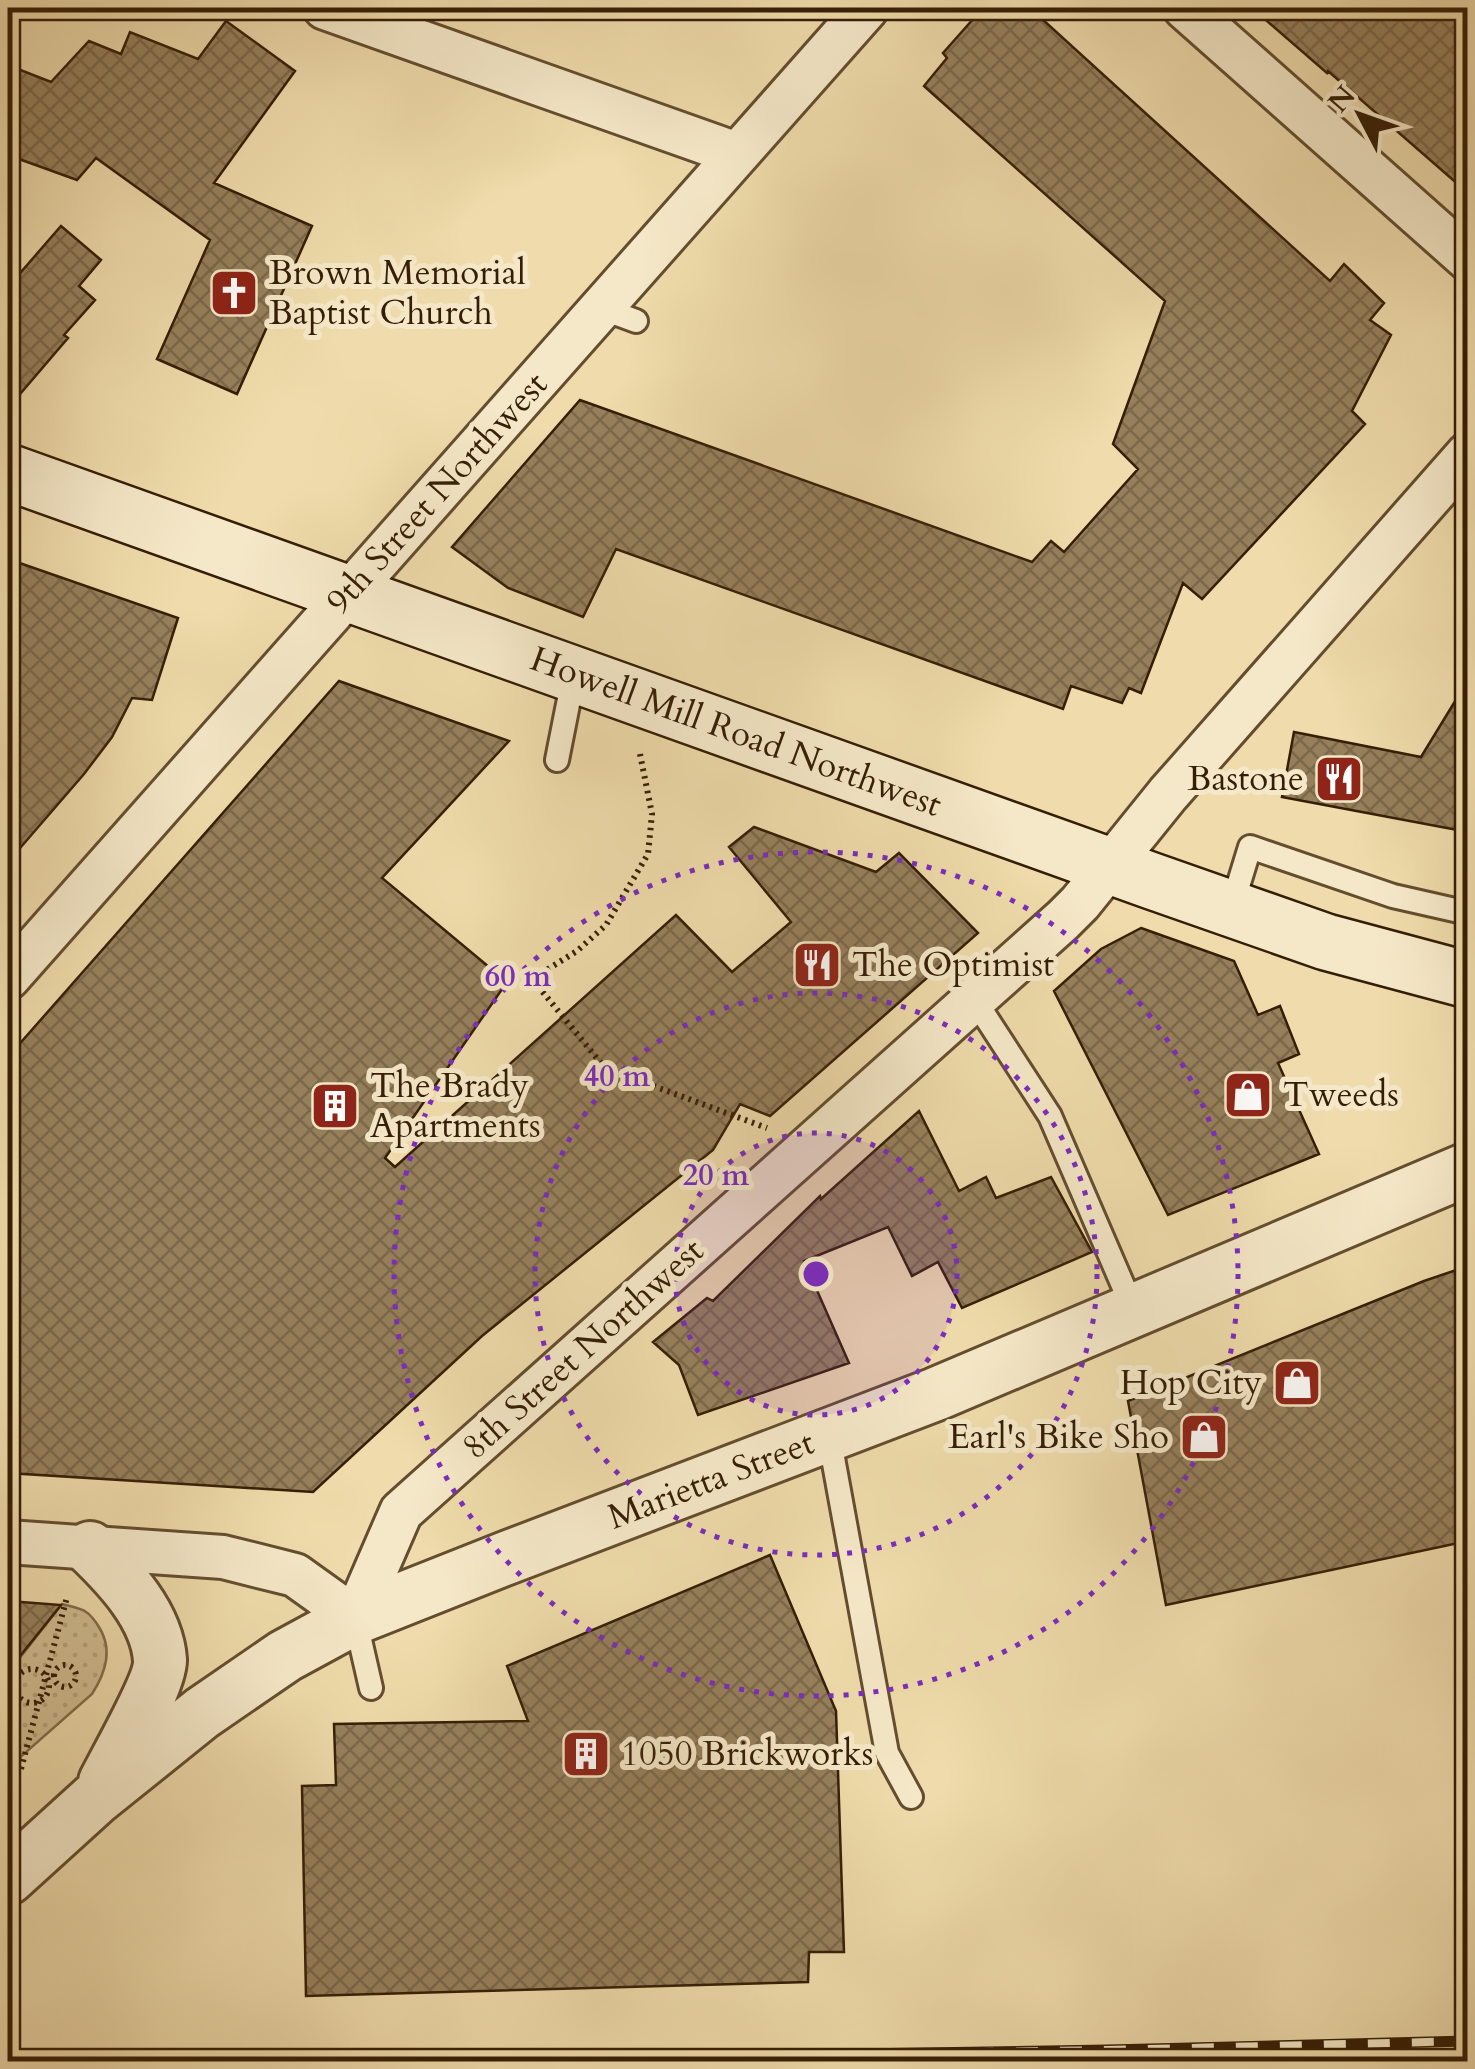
<svg xmlns="http://www.w3.org/2000/svg" width="1475" height="2069" font-family="Cardo,serif">
	<style>
		.park { fill: url(#park-dots); stroke: #826c4a; stroke-width: 2.5 }
		.building { fill: url(#building-cross-hatch); stroke: #351e06; stroke-width: 2.5 }
		.lines { fill: none; stroke-linecap: round; stroke-linejoin: round }
		.service-casing { stroke: #644d2f; stroke-width: 28 }
		.minor-casing { stroke: #644d2f; stroke-width: 48 }
		.tertiary-casing { stroke: #644d2f; stroke-width: 58 }
		.secondary-casing { stroke: #351e06; stroke-width: 60 }
		.path { stroke: #351e06; stroke-width: 6; stroke-dasharray: 2.5 5; stroke-linecap: butt }
		.service { stroke: #f5e8c8; stroke-width: 22 }
		.minor { stroke: #f5e8c8; stroke-width: 42 }
		.tertiary { stroke: #f5e8c8; stroke-width: 52 }
		.secondary { stroke: #f5e8c8; stroke-width: 55 }
		.rail-casing { stroke: #351e06; stroke-width: 11 }
		.rail { stroke: #f5e8c8; stroke-width: 8; stroke-dasharray: 22; stroke-linecap: butt }
		.ring { fill: none; stroke: #7b2cbf; stroke-width: 5; stroke-dasharray: 5 10 }
		.labels { text-anchor: middle; dominant-baseline: central; stroke-width: 10; stroke-linejoin: round; paint-order: stroke }
		.poi-label { font-size: 35px; fill: #351e06; stroke: #f5e8c8; text-anchor: start }
		.street-label { font-size: 35px; fill: #351e06; stroke: #f5e8c8 }
		.centre { fill: #7b2cbf; stroke: #f5e8c8; stroke-width: 5 }
		.ring-label { font-size: 30px; text-anchor: middle; font-weight: bold; fill: #7b2cbf; stroke: #f5e8c8; stroke-width: 10; stroke-linejoin: round; paint-order: stroke }
	</style>
	<defs>
		<pattern id="park-dots" width="8" height="8" patternUnits="userSpaceOnUse" patternTransform="scale(2.5)"><rect width="8" height="8" fill="#cfbb8f"/><path d="M2 2h.1M6 6h.1" fill="none" stroke="#b2a07a" stroke-width="1.8" stroke-linecap="round"/></pattern>
		<pattern id="building-cross-hatch" width="8" height="8" patternUnits="userSpaceOnUse" patternTransform="scale(2.5)"><rect width="8" height="8" fill="#96805c"/><path d="M0 0l8 8M0 8l8-8" fill="none" stroke="#7b684a"/></pattern>
	</defs>
	<rect width="100%" height="100%" fill="#efdbab"/>
	<filter id="stains"><feTurbulence type="fractalNoise" baseFrequency=".002" numOctaves="4"/><feColorMatrix values="0 0 0 0 .2 0 0 0 0 .09 0 0 0 0 .02 0 0 0 .5 -.17"/></filter>
	<radialGradient id="worn" r=".72"><stop offset=".6" stop-color="#630" stop-opacity="0"/><stop offset="1" stop-color="#630" stop-opacity=".3"/></radialGradient>
	<path class="park" d="M62,1604c7,2 19,4 24,8 5,3 8,8 11,12 17,24 9,48 -5,70l-84,74v-95z"/>
	<path class="building" d="M983,8h47l300,273 14,-17 40,39 -14,17 21,15 -39,76 13,13 -163,175 -19,-16 -42,110 -12,-5 -7,15 -51,-17 -8,23 -447,-160 -33,68 -75,-29 -56,-41 128,-147 452,162 19,-21 13,11 74,-83 -25,-25 52,-143 -241,-215 23,-28 -4,-5z
		M1252,8h216v185l-140,-122 -1,2z
		M226,21l69,50 -81,112 98,43 -75,168 -80,-35 53,-119 -114,-82 -19,22 -69,-25v-90l43,17 38,-41 32,13 9,-22 68,27z
		M61,226l40,34 -22,26 16,14 -31,35 4,3 -60,70v-121z
		M8,559l170,59 -26,82 -20,-2 -20,39 -28,37 -76,88z
		M1468,680v152l-186,-35 12,-65 127,25z
		M339,681l170,60 -127,137 125,104 -122,176 10,9 281,-252 56,57 59,-50 -62,-75 25,-20 122,45 23,-19 79,80 -208,183 -30,-12 -27,46 -231,186 -169,156 -305,-19v-416z
		M1141,928l93,33 24,54 22,-9 19,48 -21,9 41,91 -151,61 -114,-224 47,-42z
		M919,1111l40,80 27,-14 10,21 55,-21 41,75 -130,56 -24,-46 -26,14 -24,-49 -84,34 45,102 -151,52 -19,-50 -26,-23 54,-44 6,3 107,-105 1,3z
		M1468,1266v275l-302,64 -38,-204 296,-120z
		M770,1555l66,156 8,241h-35l-1,30 -502,14 -4,-210 34,-1 -2,-61 194,-3 -21,-55z
		M8,1601l53,4 -53,66z"/>
	<g class="lines">
		<g class="service-casing">
			<path id="service" d="M601,308l35,13
				M557,760l17,-86
				M1231,909l19,-62 143,49 75,17
				M974,999l76,117 84,195
				M829,1436l58,317 24,44
				M355,1618l16,70"/>
		</g>
		<g class="minor-casing">
			<path id="minor" d="M325,8l412,146
				M1185,8l283,251
				M8,978l859,-970
				M8,1542l215,15 72,18 60,43 46,-106 662,-592 17,-17 88,-109 300,-340"/>
		</g>
		<g class="tertiary-casing">
			<path id="tertiary" d="M90,1548c30,29 67,68 70,112 1,22 -43,98 -55,122
				M8,1878l87,-79 107,-86 83,-57 70,-38 154,-61 427,-163 532,-225"/>
		</g>
		<g class="secondary-casing">
			<path id="secondary" d="M8,472l1144,409 174,61 142,38"/>
		</g>
		<path class="path" d="M640,754l12,60 -4,40 -42,71 -29,26 -45,28 73,89 162,60
			M54 1676a11 11 0 1 1 22 0a11 11 0 1 1-22 0Z
			M15 1686a17 17 0 1 1 34 0a17 17 0 1 1-34 0Z
			M21,1769l46,-172"/>
		<use href="#service" class="service"/>
		<use href="#minor" class="minor"/>
		<use href="#tertiary" class="tertiary"/>
		<use href="#secondary" class="secondary"/>
		<g class="rail-casing">
			<path id="rail" d="M356,2062l752,-12 360,-9"/>
		</g>
		<use href="#rail" class="rail"/>
	</g>
	<circle cx="816" cy="1274" r="141" fill="#7b2cbf" fill-opacity=".12"/>
	<g class="ring">
		<circle cx="816" cy="1274" r="141"/>
		<circle cx="816" cy="1274" r="281"/>
		<circle cx="816" cy="1274" r="422"/>
	</g>
	<defs>
		<g id="church-square" transform="scale(2.5)"><rect x="-9" y="-9" width="18" height="18" rx="4" fill="#8f2418" stroke="#f5e8c8"/><path d="M-1.2-6h2.4v3.5h3.3v2.4h-3.3V6h-2.4V-.1h-3.3v-2.4h3.3Z" fill="#fff"/></g>
		<g id="restaurant-square" transform="scale(2.5)"><rect x="-9" y="-9" width="18" height="18" rx="4" fill="#8f2418" stroke="#f5e8c8"/><path d="M-5-6h1v4h1v-4h1v4h1v-4h1v5L-1.5 .5V6h-2V.5L-5-1ZM5-6V6H3V1.5H1.5Q1.5-4 5-6Z" fill="#fff"/></g>
		<g id="shop-square" transform="scale(2.5)"><rect x="-9" y="-9" width="18" height="18" rx="4" fill="#8f2418" stroke="#f5e8c8"/><path d="M-5-2.5h2.3a2.7 3.5 0 0 1 5.4 0H5L5.5 6h-11ZM-1.5-2.5h3a1.5 2.3 0 0 0-3 0Z" fill="#fff"/></g>
		<g id="building-square" transform="scale(2.5)"><rect x="-9" y="-9" width="18" height="18" rx="4" fill="#8f2418" stroke="#f5e8c8"/><path d="M-4-6H4V6H1V3H-1V6H-4ZM-2.5-4.3h1.7v1.8h-1.7ZM.8-4.3h1.7v1.8H.8ZM-2.5-1h1.7V.8h-1.7ZM.8-1h1.7V.8H.8Z" fill="#fff"/></g>
	</defs>
	<g fill-rule="evenodd">
		<use href="#church-square" x="234" y="293"/>
		<use href="#restaurant-square" x="1339" y="779"/>
		<use href="#restaurant-square" x="817" y="965"/>
		<use href="#shop-square" x="1248" y="1095"/>
		<use href="#building-square" x="335" y="1106"/>
		<use href="#shop-square" x="1297" y="1383"/>
		<use href="#shop-square" x="1204" y="1437"/>
		<use href="#building-square" x="586" y="1754"/>
	</g>
	<g class="labels">
		<g class="poi-label">
			<text x="269" y="273">Brown Memorial<tspan x="269" dy="40">Baptist Church</tspan></text>
			<text x="1304" y="779" text-anchor="end">Bastone</text>
			<text x="852" y="965">The Optimist</text>
			<text x="370" y="1086">The Brady<tspan x="370" dy="40">Apartments</tspan></text>
			<text x="1283" y="1095">Tweeds</text>
			<text x="1262" y="1383" text-anchor="end">Hop City</text>
			<text x="1169" y="1437" text-anchor="end">Earl's Bike Sho</text>
			<text x="621" y="1754">1050 Brickworks</text>
		</g>
		<g class="street-label">
			<text transform="translate(437 493) rotate(-48)">9th Street Northwest</text>
			<text transform="translate(736 732) rotate(20)">Howell Mill Road Northwest</text>
			<text transform="translate(583 1349) rotate(-42)">8th Street Northwest</text>
			<text transform="translate(711 1480) rotate(-21)">Marietta Street</text>
		</g>
	</g>
	<circle cx="816" cy="1274" r="15" class="centre"/>
	<g class="ring-label">
		<text x="518" y="986">60 m</text>
		<text x="617" y="1086">40 m</text>
		<text x="716" y="1185">20 m</text>
	</g>
	<rect width="1475" height="2069" fill="none" stroke="#efdbab" stroke-width="40"/>
	<rect x="10" y="10" width="1455" height="2049" fill="none" stroke="#351e06" stroke-width="5"/>
	<rect x="20" y="20" width="1435" height="2029" fill="none" stroke="#351e06" stroke-width="2.5"/>
	<g transform="translate(1360 115) rotate(311)" stroke="#f5e8c8" stroke-width="8" paint-order="stroke">
	<path d="M0-8L18 38L0 25L-18 38Z" fill="#351e06"/>
	<text y="-15" font-size="28" font-weight="bold" text-anchor="middle" fill="#351e06">N</text>
	</g>
	<rect width="100%" height="100%" filter="url(#stains)"/>
	<rect width="100%" height="100%" fill="url(#worn)"/>
</svg>
